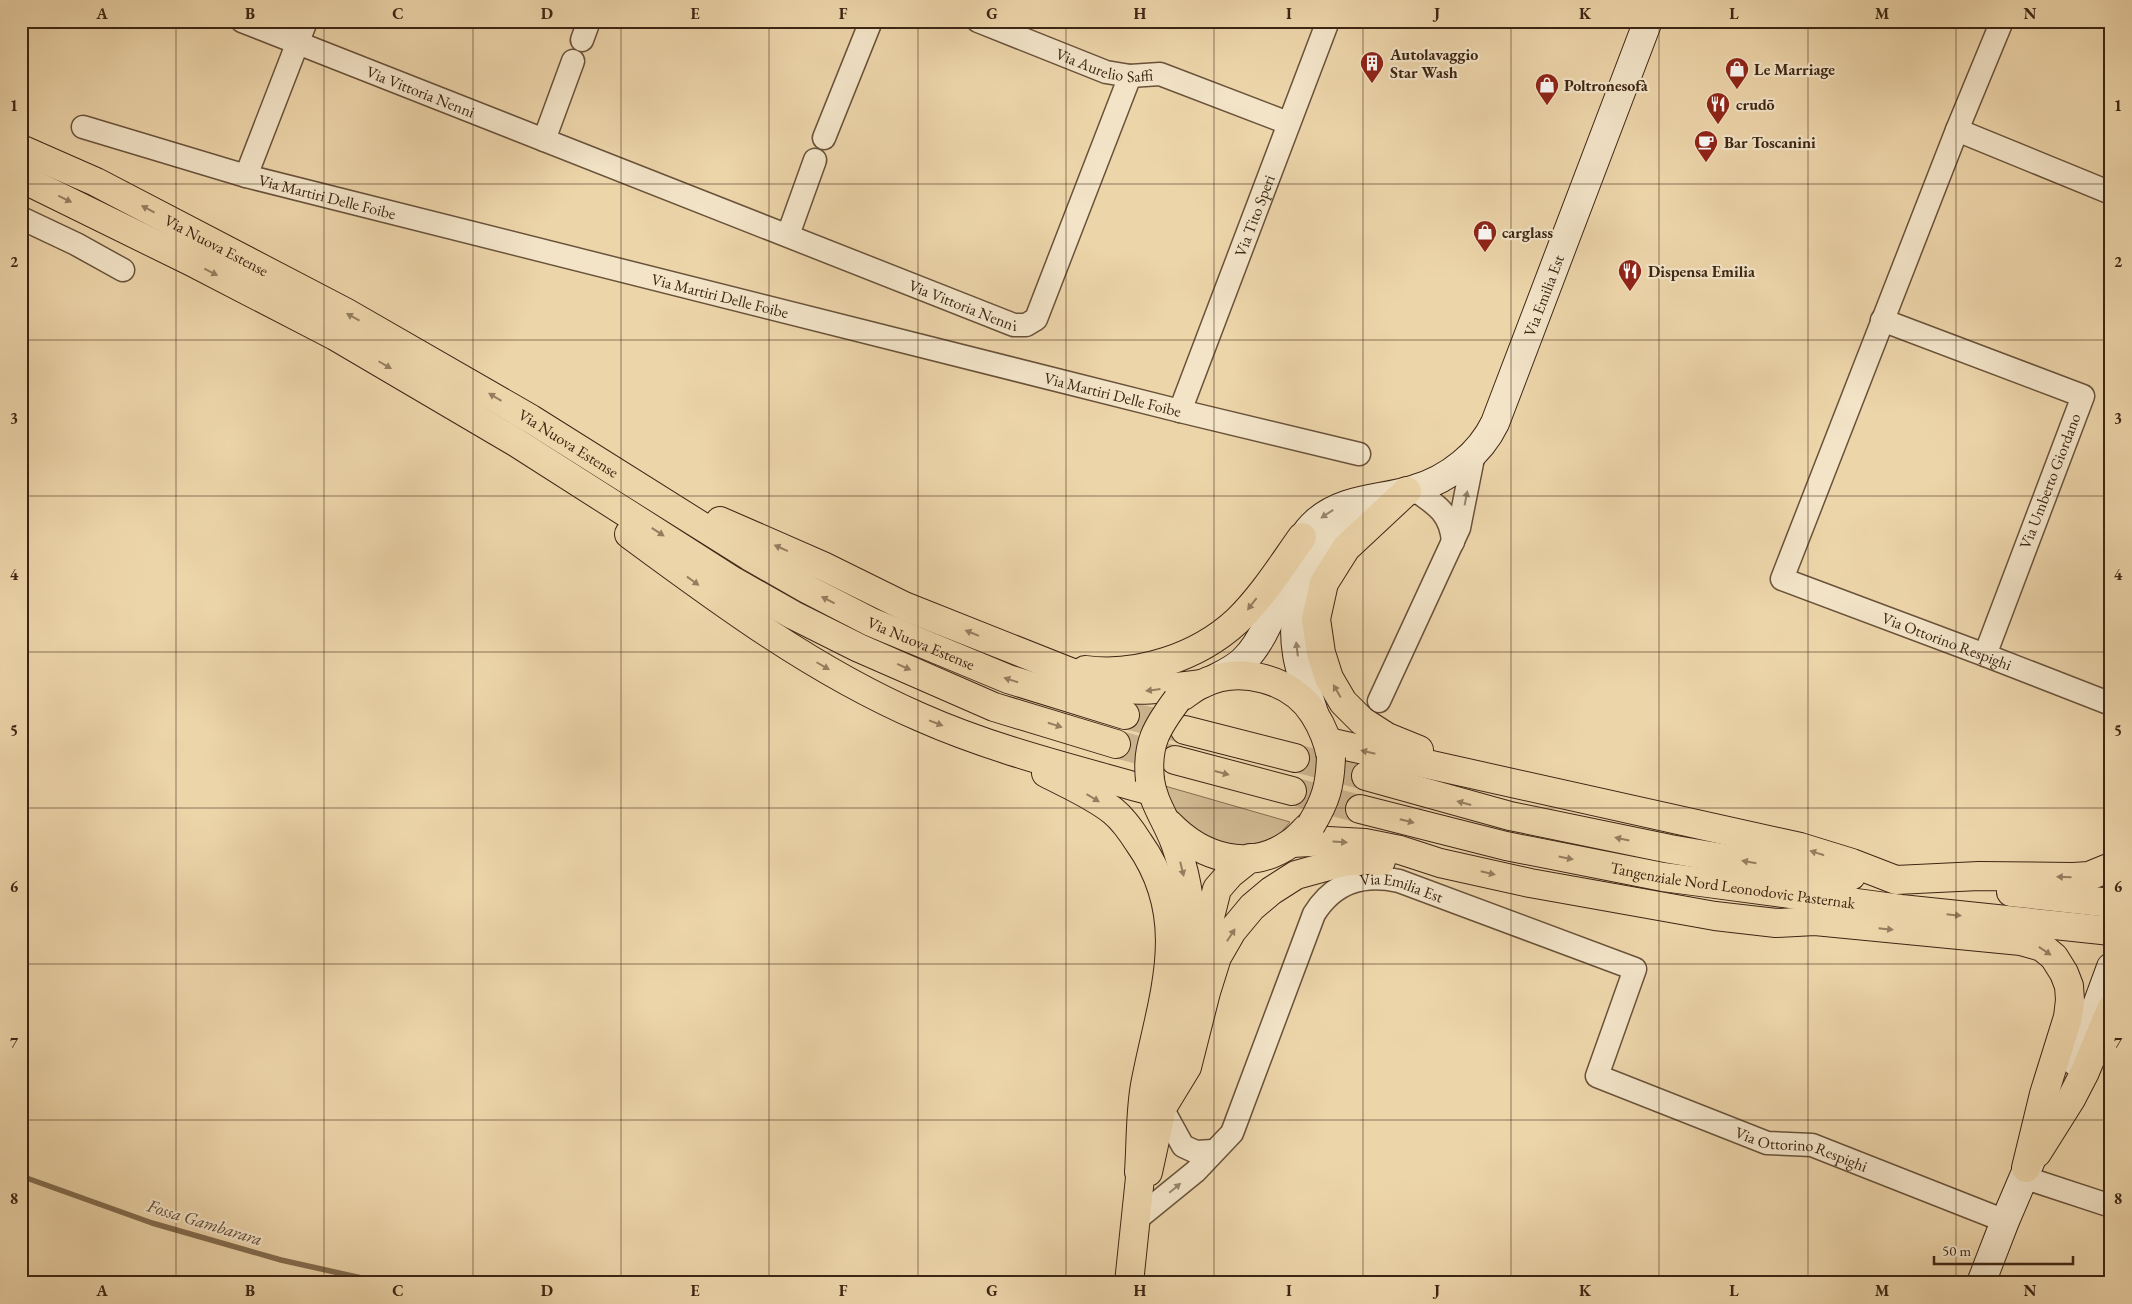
<svg xmlns="http://www.w3.org/2000/svg" width="2132" height="1304" font-family="'EB Garamond',serif">
	<style>
		.green { fill: #cfb790; stroke: #866e52 }
		.lines { fill: none; stroke-linecap: round; stroke-linejoin: round }
		.stream { stroke: #836c4f; stroke-width: 5.5 }
		.highway-tunnel { stroke: #cab28c; stroke-width: 28; stroke-dasharray: 28 14; stroke-linecap: butt }
		.street-casing { stroke: #69523a; stroke-width: 25 }
		.secondary-casing { stroke: #3d2614; stroke-width: 30 }
		.primary-casing { stroke: #3d2614; stroke-width: 30 }
		.highway-casing { stroke: #3d2614; stroke-width: 30 }
		.street { stroke: #f3e4c8; stroke-width: 22 }
		.secondary { stroke: #f3e4c8; stroke-width: 28 }
		.primary { stroke: #edd5aa; stroke-width: 28 }
		.highway { stroke: #edd5aa; stroke-width: 28 }
		.primary-bridge-casing { stroke: #3d2614; stroke-width: 30; stroke-linecap: butt }
		.primary-bridge { stroke: #edd5aa; stroke-width: 28 }
		.oneway { fill: #957e5f }
		.oneway2 { fill: #98856e }
		.grid { fill: none; stroke: #3d2614; stroke-width: 1; stroke-opacity: 0.55 }
		.labels { text-anchor: middle; dominant-baseline: central; stroke-width: 4.5; stroke-linejoin: round; paint-order: stroke }
		.poi-label { font-size: 16px; font-weight: bold; fill: #3d2614; stroke: #f3e4c8; text-anchor: start }
		.street-label { font-size: 16px; fill: #3d2614; stroke: #f3e4c8 }
		.water-label { font-size: 18px; font-style: italic; fill: #604932; stroke: #f3e4c8 }
		.neatline { fill: none; stroke: #3d2614; stroke-width: 2 }
		.grid-label { font-size: 16px; text-anchor: middle; font-weight: bold; fill: #3d2614 }
	</style>
	<rect width="100%" height="100%" fill="#edd5aa"/>
	<filter id="stains"><feTurbulence type="fractalNoise" baseFrequency=".004" numOctaves="4"/><feColorMatrix values="0 0 0 0 .2 0 0 0 0 .09 0 0 0 0 .02 0 0 0 .5 -.17"/></filter>
	<radialGradient id="worn" r=".72"><stop offset=".6" stop-color="#630" stop-opacity="0"/><stop offset="1" stop-color="#630" stop-opacity=".3"/></radialGradient>
	<path class="green" d="M1158,784l132,38 -12,14 -36,15 -54,-16z"/>
	<g class="lines">
		<path class="stream" d="M21,1176l131,47 129,37 103,23"/>
		<path class="highway-tunnel" d="M1125,715l58,14
			M1116,744l56,15
			M1295,758l71,18
			M1292,791l68,18"/>
		<g class="street-casing">
			<g id="street">
				<path id="s1" d="M242,21l772,304h12l10,-6 94,-243"/>
				<path id="s2" d="M978,21l128,51 24,4 30,-2 128,49"/>
				<path id="s3" d="M2002,21l-45,109 -175,449 203,76 126,49"/>
				<path d="M582,40l7,-19"/>
				<path id="s4" d="M83,127l163,49 934,235 179,43"/>
				<path d="M1957,130l154,63"/>
				<path d="M824,138l47,-117"/>
				<path d="M544,140l29,-79"/>
				<path d="M246,176l60,-155"/>
				<path d="M21,218l55,26 47,26"/>
				<path d="M788,235l27,-75"/>
				<path d="M1882,320l201,76 -98,259"/>
				<path id="s5" d="M1180,411l148,-390"/>
				<path d="M1415,490c22,15 36,24 38,52"/>
				<path d="M1379,701l80,-173 15,-75"/>
				<path d="M1162,1108l21,38 13,6 17,-1"/>
				<path d="M2023,1177l88,29"/>
				<path id="s6" d="M1137,1219l59,-48 36,-38 82,-219c20,-32 49,-41 85,-33l236,88 -38,107 170,67 45,2 193,76"/>
			</g>
		</g>
		<g class="secondary-casing">
			<g id="secondary">
				<path id="s7" d="M1216,678c10,-5 20,-10 28,-18 22,-21 35,-64 46,-92 7,-17 11,-33 26,-46 28,-25 65,-22 99,-33 34,-10 65,-35 80,-66l153,-402"/>
				<path d="M1314,713c-6,-19 -14,-39 -17,-59 -7,-41 7,-91 39,-119 14,-12 31,-21 48,-31"/>
				<path d="M2076,1062l35,-95"/>
				<path d="M1981,1283l24,-62 32,-75"/>
			</g>
		</g>
		<g class="primary-casing">
			<path id="primary" d="M1183,696c6,-4 12,-9 19,-12 37,-19 90,-5 112,30 9,14 14,27 17,43
				M1150,780c3,23 17,41 25,63 11,31 18,66 14,99 -3,22 -11,45 -16,67
				M1169,824c33,34 80,49 122,19 6,-4 12,-11 17,-16
				M1148,1172l14,-64 55,-219 13,-15 20,-16
				M1129,1283l14,-134"/>
		</g>
		<g class="highway-casing">
			<g id="highway">
				<path id="s8" d="M21,149l75,33 249,130 186,107 218,137 58,33 64,33 137,57 117,36"/>
				<path d="M21,178l171,84 143,74 182,107 216,138 60,34 66,33 135,59 122,37"/>
				<path d="M1407,491l-61,57 -22,35 -8,36 5,34 8,25 14,24 19,19 25,16 32,13"/>
				<path d="M720,521l103,45 81,40 204,81c32,6 62,1 94,-3"/>
				<path d="M629,534c92,68 185,137 291,183 74,33 154,52 231,74"/>
				<path d="M1085,670c53,7 113,-13 152,-49 25,-24 45,-56 65,-84"/>
				<path d="M1185,730l110,28"/>
				<path d="M1328,742l472,105 52,16 44,17 83,-4 94,1 16,-1 22,-9"/>
				<path d="M1175,760l117,31"/>
				<path d="M1046,773c23,12 47,22 67,38 10,8 19,21 26,32 56,79 22,157 6,242 -5,28 -4,59 -6,87"/>
				<path d="M1366,776l144,40 160,33 122,21 59,6"/>
				<path id="s9" d="M1360,809l146,37 157,31 238,32 210,22"/>
				<path d="M1292,843l36,-2 37,2 35,7 40,13 90,20 185,33 61,7 39,-2 206,20 21,6 12,10 10,16 5,13 1,14 -2,17 -24,77 -18,74"/>
				<path d="M2011,892l100,11"/>
				<path d="M1162,1108l25,-41 19,-75 11,-35 15,-26 20,-24 19,-16 25,-16 51,-14h34"/>
				<path d="M2037,1153l34,-54 14,-27 26,-63"/>
			</g>
		</g>
		<use href="#street" class="street"/>
		<use href="#secondary" class="secondary"/>
		<use href="#primary" class="primary"/>
		<use href="#highway" class="highway"/>
		<g class="primary-bridge-casing">
			<path id="primary-bridge" d="M1150,780c-4,-36 7,-53 27,-80
				M1311,825c15,-25 19,-39 20,-68"/>
		</g>
		<use href="#primary-bridge" class="primary-bridge"/>
	</g>
	<defs><path id="oneway-solid" d="M-6-.8H1V-3.2L6.5 0L1 3.2V.8H-6Z" transform="scale(1.25)"/></defs>
	<g class="oneway">
		<use href="#oneway-solid" transform="translate(65 199) rotate(26)"/>
		<use href="#oneway-solid" transform="translate(148 209) rotate(-152)"/>
		<use href="#oneway-solid" transform="translate(211 272) rotate(27)"/>
		<use href="#oneway-solid" transform="translate(353 317) rotate(-151)"/>
		<use href="#oneway-solid" transform="translate(385 365) rotate(30)"/>
		<use href="#oneway-solid" transform="translate(495 397) rotate(-149)"/>
		<use href="#oneway-solid" transform="translate(658 532) rotate(33)"/>
		<use href="#oneway-solid" transform="translate(781 548) rotate(-156)"/>
		<use href="#oneway-solid" transform="translate(693 581) rotate(36)"/>
		<use href="#oneway-solid" transform="translate(828 600) rotate(-153)"/>
		<use href="#oneway-solid" transform="translate(1252 604) rotate(128)"/>
		<use href="#oneway-solid" transform="translate(972 633) rotate(-158)"/>
		<use href="#oneway-solid" transform="translate(823 666) rotate(30)"/>
		<use href="#oneway-solid" transform="translate(904 667) rotate(24)"/>
		<use href="#oneway-solid" transform="translate(1011 680) rotate(-162)"/>
		<use href="#oneway-solid" transform="translate(1153 690) rotate(173)"/>
		<use href="#oneway-solid" transform="translate(1337 691) rotate(-120)"/>
		<use href="#oneway-solid" transform="translate(936 723) rotate(21)"/>
		<use href="#oneway-solid" transform="translate(1055 725) rotate(17)"/>
		<use href="#oneway-solid" transform="translate(1368 752) rotate(-167)"/>
		<use href="#oneway-solid" transform="translate(1222 773) rotate(15)"/>
		<use href="#oneway-solid" transform="translate(1093 798) rotate(31)"/>
		<use href="#oneway-solid" transform="translate(1464 803) rotate(-165)"/>
		<use href="#oneway-solid" transform="translate(1407 821) rotate(14)"/>
		<use href="#oneway-solid" transform="translate(1622 839) rotate(-168)"/>
		<use href="#oneway-solid" transform="translate(1340 842) rotate(3)"/>
		<use href="#oneway-solid" transform="translate(1817 853) rotate(-163)"/>
		<use href="#oneway-solid" transform="translate(1566 858) rotate(11)"/>
		<use href="#oneway-solid" transform="translate(1749 862) rotate(-170)"/>
		<use href="#oneway-solid" transform="translate(1182 869) rotate(76)"/>
		<use href="#oneway-solid" transform="translate(1488 873) rotate(13)"/>
		<use href="#oneway-solid" transform="translate(2064 877) rotate(-179)"/>
		<use href="#oneway-solid" transform="translate(1954 915) rotate(6)"/>
		<use href="#oneway-solid" transform="translate(1886 929) rotate(6)"/>
		<use href="#oneway-solid" transform="translate(1231 935) rotate(-57)"/>
		<use href="#oneway-solid" transform="translate(2045 951) rotate(34)"/>
	</g>
	<g class="oneway2">
		<use href="#oneway-solid" transform="translate(1466 498) rotate(-79)"/>
		<use href="#oneway-solid" transform="translate(1327 514) rotate(147)"/>
		<use href="#oneway-solid" transform="translate(1297 649) rotate(-97)"/>
		<use href="#oneway-solid" transform="translate(1175 1188) rotate(-40)"/>
	</g>
	<path class="grid" d="M176,21v1262M324,21v1262M473,21v1262M621,21v1262M769,21v1262M918,21v1262M1066,21v1262M1214,21v1262M1363,21v1262M1511,21v1262M1659,21v1262M1808,21v1262M1956,21v1262M21,184h2090M21,340h2090M21,496h2090M21,652h2090M21,808h2090M21,964h2090M21,1120h2090"/>
	<defs>
		<g id="building-pin" transform="scale(1.25)"><path d="M0 17L-7.5 6A9.5 9.5 0 1 1 7.5 6Z" fill="#8f2418" stroke="#f3e4c8"/><path d="M-4-6H4V6H1V3H-1V6H-4ZM-2.5-4.3h1.7v1.8h-1.7ZM.8-4.3h1.7v1.8H.8ZM-2.5-1h1.7V.8h-1.7ZM.8-1h1.7V.8H.8Z" fill="#fff"/></g>
		<g id="shop-pin" transform="scale(1.25)"><path d="M0 17L-7.5 6A9.5 9.5 0 1 1 7.5 6Z" fill="#8f2418" stroke="#f3e4c8"/><path d="M-5-2.5h2.3a2.7 3.5 0 0 1 5.4 0H5L5.5 6h-11ZM-1.5-2.5h3a1.5 2.3 0 0 0-3 0Z" fill="#fff"/></g>
		<g id="restaurant-pin" transform="scale(1.25)"><path d="M0 17L-7.5 6A9.5 9.5 0 1 1 7.5 6Z" fill="#8f2418" stroke="#f3e4c8"/><path d="M-5-6h1v4h1v-4h1v4h1v-4h1v5L-1.5 .5V6h-2V.5L-5-1ZM5-6V6H3V1.5H1.5Q1.5-4 5-6Z" fill="#fff"/></g>
		<g id="cafe-pin" transform="scale(1.25)"><path d="M0 17L-7.5 6A9.5 9.5 0 1 1 7.5 6Z" fill="#8f2418" stroke="#f3e4c8"/><path d="M-5.5-4.5H6V0H3Q3 3.5 0 3.5H-2.5Q-5.5 3.5-5.5 0ZM3-3.2v2h1.7v-2ZM-6 4.5H4V6H-6Z" fill="#fff"/></g>
	</defs>
	<g fill-rule="evenodd">
		<use href="#building-pin" x="1372" y="63"/>
		<use href="#shop-pin" x="1737" y="69"/>
		<use href="#shop-pin" x="1547" y="85"/>
		<use href="#restaurant-pin" x="1718" y="104"/>
		<use href="#cafe-pin" x="1706" y="142"/>
		<use href="#shop-pin" x="1485" y="232"/>
		<use href="#restaurant-pin" x="1630" y="271"/>
	</g>
	<g class="labels">
		<g class="poi-label">
			<text x="1390" y="54">Autolavaggio<tspan x="1390" dy="18">Star Wash</tspan></text>
			<text x="1754" y="69">Le Marriage</text>
			<text x="1564" y="85">Poltronesofà</text>
			<text x="1736" y="104">crudō</text>
			<text x="1724" y="142">Bar Toscanini</text>
			<text x="1502" y="232">carglass</text>
			<text x="1648" y="271">Dispensa Emilia</text>
		</g>
		<g class="street-label">
			<text stroke="none"><textPath href="#s2" startOffset="135">Via Aurelio Saffi</textPath></text>
			<text stroke="none"><textPath href="#s1" startOffset="192">Via Vittoria Nenni</textPath></text>
			<text stroke="none"><textPath href="#s4" startOffset="254">Via Martiri Delle Foibe</textPath></text>
			<text stroke="none"><textPath href="#s5" startOffset="209">Via Tito Speri</textPath></text>
			<text stroke="none"><textPath href="#s8" startOffset="218">Via Nuova Estense</textPath></text>
			<text stroke="none"><textPath href="#s4" startOffset="659">Via Martiri Delle Foibe</textPath></text>
			<text stroke="none"><textPath href="#s7" startOffset="539">Via Emilia Est</textPath></text>
			<text stroke="none"><textPath href="#s1" startOffset="775">Via Vittoria Nenni</textPath></text>
			<text stroke="none"><textPath href="#s4" startOffset="1064">Via Martiri Delle Foibe</textPath></text>
			<text stroke="none"><textPath href="#s8" startOffset="622">Via Nuova Estense</textPath></text>
			<text transform="translate(2050 481) rotate(-69)">Via Umberto Giordano</text>
			<text stroke="none"><textPath href="#s3" startOffset="776">Via Ottorino Respighi</textPath></text>
			<text stroke="none"><textPath href="#s8" startOffset="1028">Via Nuova Estense</textPath></text>
			<text stroke="none"><textPath href="#s9" startOffset="381">Tangenziale Nord Leonodovic Pasternak</textPath></text>
			<text stroke="none"><textPath href="#s6" startOffset="464">Via Emilia Est</textPath></text>
			<text stroke="none"><textPath href="#s6" startOffset="1044">Via Ottorino Respighi</textPath></text>
		</g>
		<g class="water-label">
			<text transform="translate(205 1222) rotate(17)">Fossa Gambarara</text>
		</g>
	</g>
	<rect width="2132" height="1304" fill="none" stroke="#edd5aa" stroke-width="55"/>
	<path d="M1934 1256v8h139v-8" fill="none" stroke="#3d2614" stroke-width="2.5"/>
	<text x="1942" y="1256" font-size="15" fill="#3d2614" stroke="#f3e4c8" stroke-width="4" paint-order="stroke">50 m</text>
	<rect x="28" y="28" width="2076" height="1248" class="neatline"/>
	<g class="grid-label">
		<text x="102" y="19">A</text>
		<text x="250" y="19">B</text>
		<text x="398" y="19">C</text>
		<text x="547" y="19">D</text>
		<text x="695" y="19">E</text>
		<text x="843" y="19">F</text>
		<text x="992" y="19">G</text>
		<text x="1140" y="19">H</text>
		<text x="1289" y="19">I</text>
		<text x="1437" y="19">J</text>
		<text x="1585" y="19">K</text>
		<text x="1734" y="19">L</text>
		<text x="1882" y="19">M</text>
		<text x="2030" y="19">N</text>
		<text x="14" y="111">1</text>
		<text x="2118" y="111">1</text>
		<text x="14" y="267">2</text>
		<text x="2118" y="267">2</text>
		<text x="14" y="424">3</text>
		<text x="2118" y="424">3</text>
		<text x="14" y="580">4</text>
		<text x="2118" y="580">4</text>
		<text x="14" y="736">5</text>
		<text x="2118" y="736">5</text>
		<text x="14" y="892">6</text>
		<text x="2118" y="892">6</text>
		<text x="14" y="1048">7</text>
		<text x="2118" y="1048">7</text>
		<text x="14" y="1204">8</text>
		<text x="2118" y="1204">8</text>
		<text x="102" y="1296">A</text>
		<text x="250" y="1296">B</text>
		<text x="398" y="1296">C</text>
		<text x="547" y="1296">D</text>
		<text x="695" y="1296">E</text>
		<text x="843" y="1296">F</text>
		<text x="992" y="1296">G</text>
		<text x="1140" y="1296">H</text>
		<text x="1289" y="1296">I</text>
		<text x="1437" y="1296">J</text>
		<text x="1585" y="1296">K</text>
		<text x="1734" y="1296">L</text>
		<text x="1882" y="1296">M</text>
		<text x="2030" y="1296">N</text>
	</g>
	<rect width="100%" height="100%" filter="url(#stains)"/>
	<rect width="100%" height="100%" fill="url(#worn)"/>
</svg>
